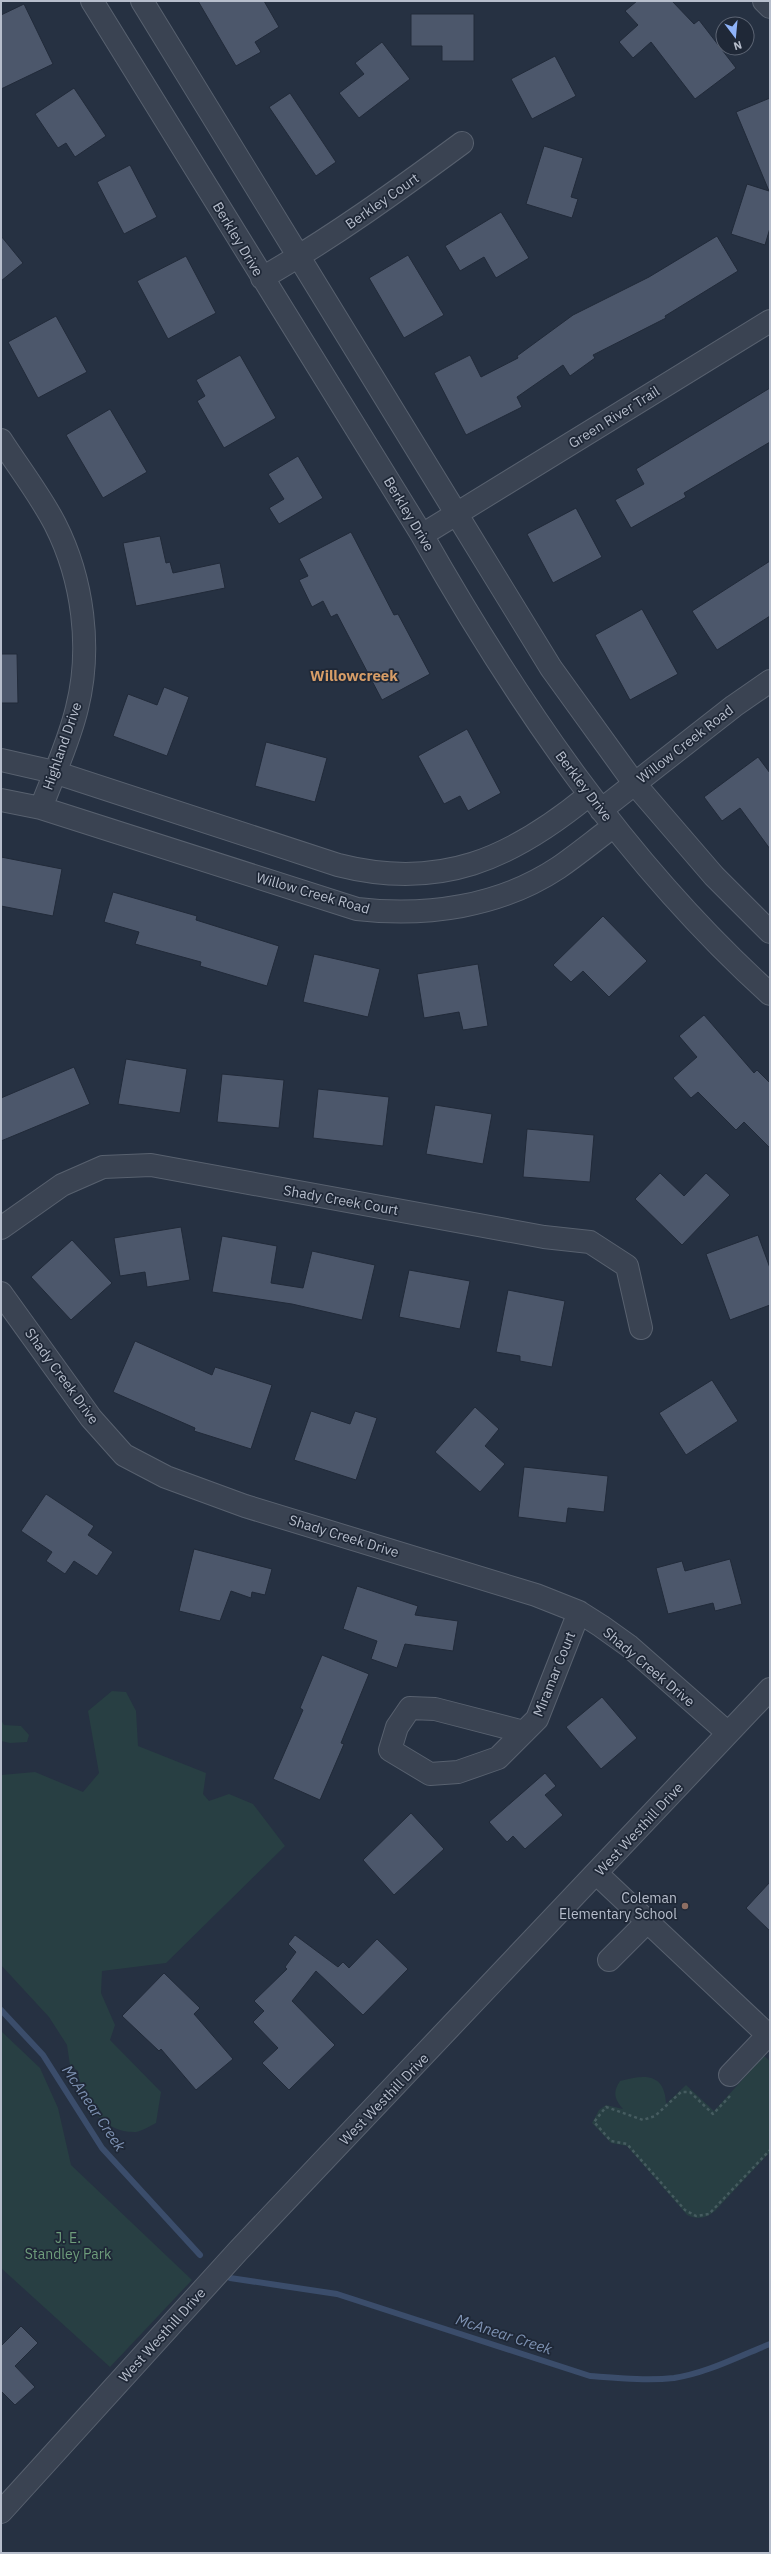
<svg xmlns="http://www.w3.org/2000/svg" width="771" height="2554" font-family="'IBM Plex Sans',sans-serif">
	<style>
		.green { fill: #283f43 }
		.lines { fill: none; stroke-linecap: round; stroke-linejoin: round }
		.stream { stroke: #3b4d6b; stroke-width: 6 }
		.building { fill: #4c576b; stroke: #212a39 }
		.minor-casing { stroke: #58616f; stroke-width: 24 }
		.path { stroke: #465c60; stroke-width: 2.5; stroke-dasharray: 3 3; stroke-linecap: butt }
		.minor { stroke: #3a4352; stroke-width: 22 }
		.education-dot { fill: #8d6e63; stroke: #1f2837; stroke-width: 1.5 }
		.labels { text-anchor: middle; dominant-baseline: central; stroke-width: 3.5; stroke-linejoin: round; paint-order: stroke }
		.street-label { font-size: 14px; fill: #b7becc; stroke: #1f2837 }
		.poi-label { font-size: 14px; fill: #b7becc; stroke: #1f2837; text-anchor: end }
		.park-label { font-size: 14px; fill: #6e9d7b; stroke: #1f2837 }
		.neighbourhood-label { font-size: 15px; font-weight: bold; fill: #d79d67; stroke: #1f2837 }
		.water-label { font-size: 15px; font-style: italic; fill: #7e92b3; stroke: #1f2837 }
	</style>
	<rect width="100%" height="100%" fill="#263142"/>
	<path class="green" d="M112,1691l14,1 10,19 2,35 68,27 -3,21 6,7 20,-7 24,10 32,42 -119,117 -64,8 -1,22 14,32 -5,15 51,52 -5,31c-6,3 -14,8 -20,9 -34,1 -55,-30 -58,-61l-8,-6 -3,-20 -18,-28 -48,-52v-190l34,-3 48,20 16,-19 -11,-62z
		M1,1720l3,5 17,1 8,9 -2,7 -17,1 -9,-2z
		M1,2031l39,37 18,40 13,57 121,115 -82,87 -109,-99z
		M764,2056l6,5v91l-55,59c-9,8 -18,9 -28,4l-60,-69 -16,-3 -19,-20 7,-13 7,-5 17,4c-8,-10 -11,-16 -3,-28 25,-7 45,-8 46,23l20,-19 28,26z"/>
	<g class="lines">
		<path class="stream" d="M1,2010l42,45 59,93 98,107
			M230,2278l107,16 253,82c27,2 57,5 84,2 33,-5 65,-22 96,-34"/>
	</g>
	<path class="building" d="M198,1h66l15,26 -24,15 6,10 -25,14z
		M637,1h35l22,23 5,-4 37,48 -41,31 -44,-57 -18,16 -14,-16 19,-17 -13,-14z
		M24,4l29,60 -52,25v-74z
		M411,14h63v47h-32v-15h-31z
		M382,42l28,37 -51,39 -20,-25 25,-19 -9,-11z
		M555,56l21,40 -44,23 -21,-40z
		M74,88l32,48 -31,21 -9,-14 -8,5 -23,-34z
		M290,93l46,69 -20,14 -47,-69z
		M770,98v130l-5,17 -34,-11 16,-50 22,7 -33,-79z
		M544,146l39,12 -12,39 7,2 -6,19 -46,-14z
		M130,165l27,52 -33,17 -27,-52z
		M501,212l28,46 -33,20 -12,-21 -24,14 -15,-25z
		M1,236l22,27 -22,18z
		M717,236l21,35 -73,45 1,2 -73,37 2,3 -25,18 -7,-11 -46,32 5,10 -56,28 -32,-62 36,-18 11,22 37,-19 -1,-2 56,-41 76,-38z
		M408,255l36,60 -40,23 -35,-60z
		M186,256l30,57 -48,26 -31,-58z
		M56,316l31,56 -49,26 -30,-56z
		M240,355l36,63 -52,30 -27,-47 8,-5 -9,-16z
		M770,388v54l-86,51 2,4 -55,31 -16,-28 29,-16 -8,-15z
		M110,409l37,63 -44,26 -37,-63z
		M298,456l25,42 -44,26 -10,-16 15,-9 -16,-25z
		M576,508l26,49 -49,26 -26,-49z
		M351,532l43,83 4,-1 32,60 -48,26 -45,-86 -6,3 -8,-16 -11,6 -13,-27 9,-4 -9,-17z
		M160,536l6,27 4,-1 3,11 47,-10 5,25 -89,18 -13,-63z
		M770,561v55l-53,34 -25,-39z
		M642,609l36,65 -48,26 -35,-65z
		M1,654h16l1,49h-17z
		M164,687l25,10 -22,59 -54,-20 15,-42 29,11z
		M467,729l34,64 -33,18 -8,-15 -16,8 -26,-48z
		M266,742l61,16 -12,44 -60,-16z
		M758,757l12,16v76l-30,-41 -18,13 -18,-24z
		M1,857l61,12 -9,47 -52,-10z
		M113,892l84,24 -1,4 83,26 -12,40 -67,-20 1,-4 -66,-18 4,-12 -35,-10z
		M603,916l44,45 -38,36 -26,-26 -12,11 -18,-17z
		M314,954l66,15 -12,48 -65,-15z
		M478,964l10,62 -25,4 -4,-18 -35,6 -7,-44z
		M704,1015l50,58 3,-3 13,13v65l-26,-26 -8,8 -38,-38 -7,6 -18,-20 24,-21 -18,-21z
		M126,1059l61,10 -7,44 -62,-9z
		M74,1067l16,37 -89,37v-43z
		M222,1074l62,6 -5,48 -62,-6z
		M318,1089l71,8 -6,49 -70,-8z
		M435,1105l57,9 -9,50 -57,-10z
		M527,1129l67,6 -4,47 -67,-5z
		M660,1173l24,23 22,-23 24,22 -48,50 -47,-46z
		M181,1227l9,53 -43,7 -2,-15 -25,4 -6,-38z
		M758,1235l12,33v37l-40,15 -24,-66z
		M222,1236l55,10 -6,37 32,5 9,-37 63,14 -13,55 -70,-16 -80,-12z
		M72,1240l40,43 -41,37 -40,-43z
		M409,1270l61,11 -10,48 -61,-12z
		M508,1290l57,11 -13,66 -32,-6v-5l-24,-4z
		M135,1341l77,34 3,-8 57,18 -21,64 -57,-18 1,-3 -82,-36z
		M712,1380l26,41 -52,34 -27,-42z
		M475,1407l24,22 -14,17 20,18 -25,28 -45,-40z
		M311,1411l39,13 5,-13 22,7 -21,62 -62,-20z
		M524,1467l84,9 -4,36 -36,-4 -2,15 -48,-6z
		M46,1494l48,32 -6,9 25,17 -16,24 -23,-15 -9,13 -19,-13 6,-9 -31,-21z
		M194,1549l78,20 -7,26 -13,-3 -1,6 -20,-7 -11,30 -41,-10z
		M730,1559l12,45 -27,7 -2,-8 -45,11 -12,-46 26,-7 3,10z
		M357,1586l61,20 -3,9 43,6 -5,30 -48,-7 -8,24 -26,-9 6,-18 -34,-12z
		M322,1655l47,19 -28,69 3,1 -24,56 -47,-21 30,-69 -3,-2z
		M602,1697l35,41 -36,31 -35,-42z
		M545,1773l11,13 -11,9 18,20 -38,34 -12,-13 -6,6 -18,-20z
		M411,1813l33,36 -50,46 -31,-35z
		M770,1882v49l-24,-23z
		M295,1935l43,32 5,-5 6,6 28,-29 31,30 -45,46 -47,-44 -24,30 43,44 -46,45 -27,-27 16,-15 -25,-26 11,-11 -10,-10 33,-32 -2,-2 11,-15 -8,-8z
		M164,1973l36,35 -6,6 39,45 -37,31 -35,-41 -2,2 -37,-35z
		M21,2326l17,17 -23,23 20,21 -20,18 -14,-14v-45z"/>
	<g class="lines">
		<g class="minor-casing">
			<path id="minor" d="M92,1l330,534c95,167 204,329 348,459
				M142,1l409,667 83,115 80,93 56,56
				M764,1l6,6
				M262,278c70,-40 135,-87 200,-135
				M1,440c18,28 39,55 54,84 28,55 37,124 22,184 -8,34 -24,68 -36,100
				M422,535l348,-214
				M1,760l53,12 284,93c102,26 173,-6 251,-70
				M1,800l40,8 316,101c69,8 142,-2 201,-41 19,-13 37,-28 56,-42
				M601,810l133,-104 36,-25
				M1,1228l61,-43 41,-18 48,-2 393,72 46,5 37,24 14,62
				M1,1293l90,125 33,37 42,22 79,29 291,89 43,17 22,14 28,20 99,87
				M524,1732l-89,-23 -25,-1 -13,19 -7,23 40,24 28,-2 40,-14 39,-39 42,-107
				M597,1874l173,163
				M609,1960l38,-38
				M730,2075l38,-40
				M1,2512l237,-261 532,-562"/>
		</g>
		<path class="path" d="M730,2096l-17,18 -23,-22h-9l-26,24 -12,4 -37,-13 -12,15 17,19 16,3 58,66 11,6 13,-2 61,-64"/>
		<use href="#minor" class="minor"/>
	</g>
	<circle class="education-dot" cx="685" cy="1906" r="4"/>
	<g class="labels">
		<g class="street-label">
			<text transform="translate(382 201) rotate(-35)">Berkley Court</text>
			<text transform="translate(238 239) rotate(59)">Berkley Drive</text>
			<text transform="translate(614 417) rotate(-32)">Green River Trail</text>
			<text transform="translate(409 514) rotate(59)">Berkley Drive</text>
			<text transform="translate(685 744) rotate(-38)">Willow Creek Road</text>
			<text transform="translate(62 746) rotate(-71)">Highland Drive</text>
			<text transform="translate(584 786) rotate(53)">Berkley Drive</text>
			<text transform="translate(313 893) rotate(16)">Willow Creek Road</text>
			<text transform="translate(341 1200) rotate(10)">Shady Creek Court</text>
			<text transform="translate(62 1376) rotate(54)">Shady Creek Drive</text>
			<text transform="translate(344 1536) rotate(17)">Shady Creek Drive</text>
			<text transform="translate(649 1667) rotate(40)">Shady Creek Drive</text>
			<text transform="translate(554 1674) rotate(-68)">Miramar Court</text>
			<text transform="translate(639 1829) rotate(-47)">West Westhill Drive</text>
			<text transform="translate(384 2099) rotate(-46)">West Westhill Drive</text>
			<text transform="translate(162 2335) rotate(-48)">West Westhill Drive</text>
		</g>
		<g class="poi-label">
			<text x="677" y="1898">Coleman<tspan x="677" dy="16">Elementary School</tspan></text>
		</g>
		<g class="park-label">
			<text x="68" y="2238">J. E.<tspan x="68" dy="16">Standley Park</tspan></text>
		</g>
		<g class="neighbourhood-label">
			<text x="354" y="675">Willowcreek</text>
		</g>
		<g class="water-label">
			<text transform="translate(94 2108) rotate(56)">McAnear Creek</text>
			<text transform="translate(504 2334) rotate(18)">McAnear Creek</text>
		</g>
	</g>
	<rect width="771" height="2554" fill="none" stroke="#b7becc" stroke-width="4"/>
	<g transform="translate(735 36) rotate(164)"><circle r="19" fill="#1f2837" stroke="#5c6473"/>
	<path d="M0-3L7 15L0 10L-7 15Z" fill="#8fb3f9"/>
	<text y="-6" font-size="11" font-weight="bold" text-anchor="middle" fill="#b7becc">N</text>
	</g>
</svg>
